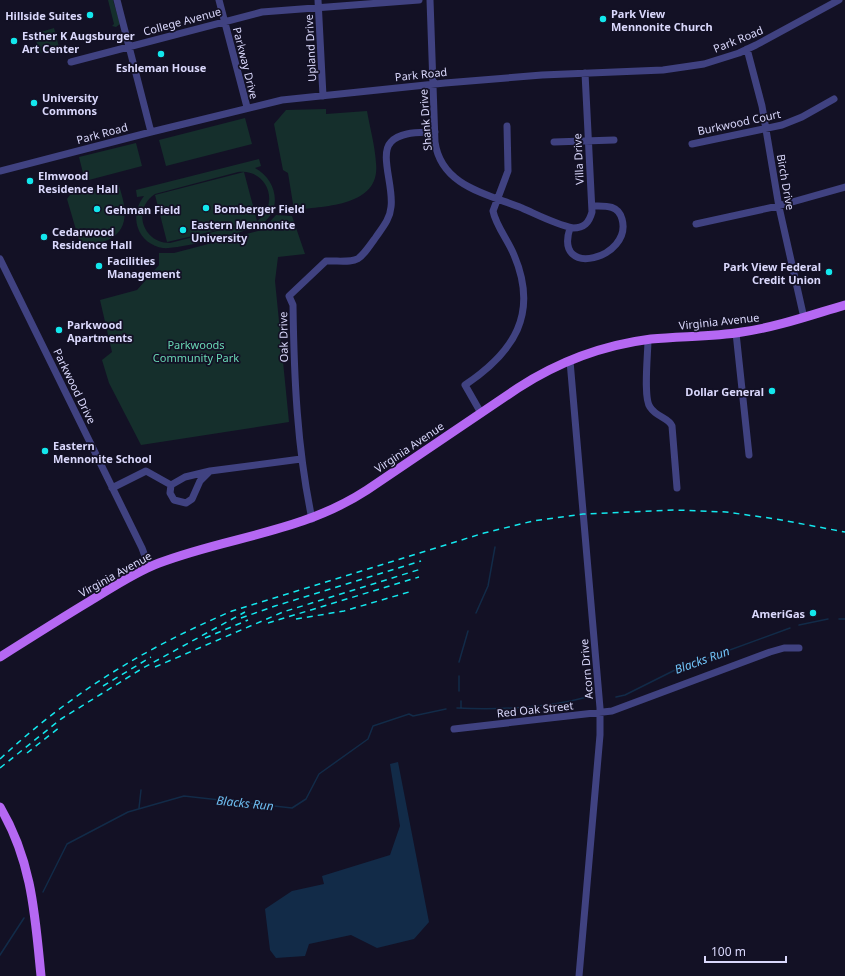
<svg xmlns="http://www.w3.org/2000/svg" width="845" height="976" font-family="'Noto Sans',sans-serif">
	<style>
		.green { fill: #152f2c; fill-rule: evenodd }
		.water { fill: #122b48 }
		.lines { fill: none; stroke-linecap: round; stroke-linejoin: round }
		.stream { stroke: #122b48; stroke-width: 1.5 }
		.minor { stroke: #404281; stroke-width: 7 }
		.major { stroke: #b568f3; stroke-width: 9 }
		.rail { stroke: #13e7ed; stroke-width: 1.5; stroke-dasharray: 6 5; stroke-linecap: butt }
		.poi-dot { fill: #13e7ed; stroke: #131125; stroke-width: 1.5 }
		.labels { text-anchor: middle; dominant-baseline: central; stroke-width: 3.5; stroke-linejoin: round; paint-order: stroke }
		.poi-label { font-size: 11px; font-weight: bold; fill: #dad8fc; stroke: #131125; text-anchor: start }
		.street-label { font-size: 11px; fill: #dad8fc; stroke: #131125 }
		.park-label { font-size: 11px; fill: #69d7b4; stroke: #131125 }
		.water-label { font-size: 12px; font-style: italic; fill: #6fc0f4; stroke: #131125 }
	</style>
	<rect width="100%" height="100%" fill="#131125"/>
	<path class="green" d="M108,0h5l7,24 -4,3 -4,-1 2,-2z
		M54,28l5,19 -19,6 -6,-19z
		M326,109v5l41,-3c3,17 8,35 9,52 5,44 -53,43 -82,47l-6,-37 -5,-3 -9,-46 12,-14z
		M245,118l7,26 -86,22 -7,-26z
		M136,143l6,23 -57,15 -6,-24z
		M259,159l2,7 -6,2c21,11 28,40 8,55 -9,8 -88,27 -100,25 -11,-1 -22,-10 -25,-20 -4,-11 -1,-23 6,-32l-7,1 -1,-7zM238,172c29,-4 43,32 19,49l-13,-49 -89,23 12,47 89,-21 -86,22c-28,0 -38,-34 -15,-49z
		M118,183c7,20 14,46 -10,57 -8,4 -19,5 -27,7l-14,-48 3,-4z
		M276,215l16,1 13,38 -27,3 -3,24 14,141 -148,23 -32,-62 -7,-23 10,-8 -12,-52 37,-10 22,-25v-12h15l88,-23z"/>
	<path class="water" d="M398,762l31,160 -15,17 -37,9 -26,-13 -42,9 -4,12 -29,2 -6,-8 -5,-41 27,-18 32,-7 -2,-8 68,-21 10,-29 -10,-62z"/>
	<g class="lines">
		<path class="stream" d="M476,613l12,-27 7,-39
			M839,619h6
			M799,625l29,-6
			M459,662l9,-31
			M459,676v15
			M616,697l9,-2 50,-25 115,-42
			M461,701v7
			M457,708c40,2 91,0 130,-11
			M139,808l2,-18
			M43,892l24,-48 61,-32 56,-16 108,12 14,-9 13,-25 49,-35 5,-13 36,-12 4,2 33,-7
			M0,955l24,-37"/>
		<path class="minor" d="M117,0l34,132
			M219,0l28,107
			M318,0l5,96
			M430,0l5,142c6,44 52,52 87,66 16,7 33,16 51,20 11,0 16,-5 19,-16l-7,-139
			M747,49l15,57 17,101 25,111
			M71,62l191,-50 157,-12
			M554,142l60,-2
			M692,144l90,-19 20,-8 32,-18
			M0,171l151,-39 131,-32 163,-17 97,-8 121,-5 41,-6 35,-11 17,-8 83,-45
			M696,224l82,-18 67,-19
			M570,228c-17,52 63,30 52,-9 -4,-15 -18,-13 -30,-13
			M0,259l142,289 7,19
			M736,333l13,122
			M648,340c0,13 -5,58 2,67 6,10 19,11 22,19l5,62
			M570,361l30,347v27l-21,241
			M481,413l-16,-28c49,-33 74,-71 49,-130 -6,-15 -18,-29 -21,-44l15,-40 -1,-45
			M210,471l-25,6 -14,8 -1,8 4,7 12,3 6,-4 8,-18 10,-10 91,-12
			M112,488l34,-17 25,14
			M312,519c-15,-71 -18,-142 -19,-214l-4,-9 37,-35c34,0 30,4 50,-24 7,-10 14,-18 15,-30 3,-20 -12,-53 0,-65 10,-11 30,-9 44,-10
			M454,729l158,-18 158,-59 14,-4h15"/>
		<path class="major" d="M0,657c30,-19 60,-38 90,-56 23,-14 45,-29 69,-38 71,-27 142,-30 208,-73l151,-102c40,-26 86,-43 133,-49 30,-3 61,-2 91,-7 35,-5 69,-17 103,-27
			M0,807c32,54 35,108 41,169"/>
		<path class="rail" d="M241,618l34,-12 146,-45
			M296,619l48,-8 65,-19
			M268,623l151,-46
			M205,638l43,-18
			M155,667l128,-55 138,-43
			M103,686l48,-29
			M27,753l33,-26
			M0,759c71,-66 143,-110 232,-148l252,-78 49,-12 50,-7 92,-4 51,2 50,7 69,13
			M0,768l61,-49 82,-51 102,-56"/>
	</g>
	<g class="poi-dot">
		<circle cx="90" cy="15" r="4"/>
		<circle cx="603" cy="19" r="4"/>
		<circle cx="14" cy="41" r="4"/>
		<circle cx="161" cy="54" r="4"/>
		<circle cx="34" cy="103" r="4"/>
		<circle cx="30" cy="181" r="4"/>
		<circle cx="206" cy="208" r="4"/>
		<circle cx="97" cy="209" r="4"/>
		<circle cx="183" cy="230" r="4"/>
		<circle cx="44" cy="237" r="4"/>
		<circle cx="99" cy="266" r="4"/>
		<circle cx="829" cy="272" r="4"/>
		<circle cx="59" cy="330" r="4"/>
		<circle cx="772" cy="391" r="4"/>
		<circle cx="45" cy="451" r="4"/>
		<circle cx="813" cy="613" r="4"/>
	</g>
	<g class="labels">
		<g class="poi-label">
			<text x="611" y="13">Park View<tspan x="611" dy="13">Mennonite Church</tspan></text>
			<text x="82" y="15" text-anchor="end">Hillside Suites</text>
			<text x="22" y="35">Esther K Augsburger<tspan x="22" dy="13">Art Center</tspan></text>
			<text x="161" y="67" text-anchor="middle">Eshleman House</text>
			<text x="42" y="97">University<tspan x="42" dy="13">Commons</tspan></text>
			<text x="38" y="175">Elmwood<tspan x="38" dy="13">Residence Hall</tspan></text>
			<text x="214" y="208">Bomberger Field</text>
			<text x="105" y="209">Gehman Field</text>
			<text x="191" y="224">Eastern Mennonite<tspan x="191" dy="13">University</tspan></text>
			<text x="52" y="231">Cedarwood<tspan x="52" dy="13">Residence Hall</tspan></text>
			<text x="107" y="260">Facilities<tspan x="107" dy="13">Management</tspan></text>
			<text x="821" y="266" text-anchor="end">Park View Federal<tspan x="821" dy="13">Credit Union</tspan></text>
			<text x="67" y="324">Parkwood<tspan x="67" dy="13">Apartments</tspan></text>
			<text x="764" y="391" text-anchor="end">Dollar General</text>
			<text x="53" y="445">Eastern<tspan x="53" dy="13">Mennonite School</tspan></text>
			<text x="805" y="613" text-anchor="end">AmeriGas</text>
		</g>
		<g class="street-label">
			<text transform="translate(182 21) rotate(-15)">College Avenue</text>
			<text transform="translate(738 39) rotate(-22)">Park Road</text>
			<text transform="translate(310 48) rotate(-93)">Upland Drive</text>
			<text transform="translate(246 63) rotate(76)">Parkway Drive</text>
			<text transform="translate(421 74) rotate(-6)">Park Road</text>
			<text transform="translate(425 120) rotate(-94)">Shank Drive</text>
			<text transform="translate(739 122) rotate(-12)">Burkwood Court</text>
			<text transform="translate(102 133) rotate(-15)">Park Road</text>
			<text transform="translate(578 159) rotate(-93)">Villa Drive</text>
			<text transform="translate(786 182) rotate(80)">Birch Drive</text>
			<text transform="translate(719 321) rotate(-6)">Virginia Avenue</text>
			<text transform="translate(283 337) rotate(-91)">Oak Drive</text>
			<text transform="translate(75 386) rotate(64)">Parkwood Drive</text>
			<text transform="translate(409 447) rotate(-34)">Virginia Avenue</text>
			<text transform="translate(115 574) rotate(-29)">Virginia Avenue</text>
			<text transform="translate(586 669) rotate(-95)">Acorn Drive</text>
			<text transform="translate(535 709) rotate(-6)">Red Oak Street</text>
		</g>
		<g class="park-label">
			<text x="196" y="344">Parkwoods<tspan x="196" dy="13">Community Park</tspan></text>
		</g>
		<g class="water-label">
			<text transform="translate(702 660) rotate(-20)">Blacks Run</text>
			<text transform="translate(245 803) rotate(6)">Blacks Run</text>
		</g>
	</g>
	<path d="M705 956v6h81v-6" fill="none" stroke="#dad8fc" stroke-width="2"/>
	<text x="711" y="956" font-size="12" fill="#dad8fc" stroke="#131125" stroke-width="3" paint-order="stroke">100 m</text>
</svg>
